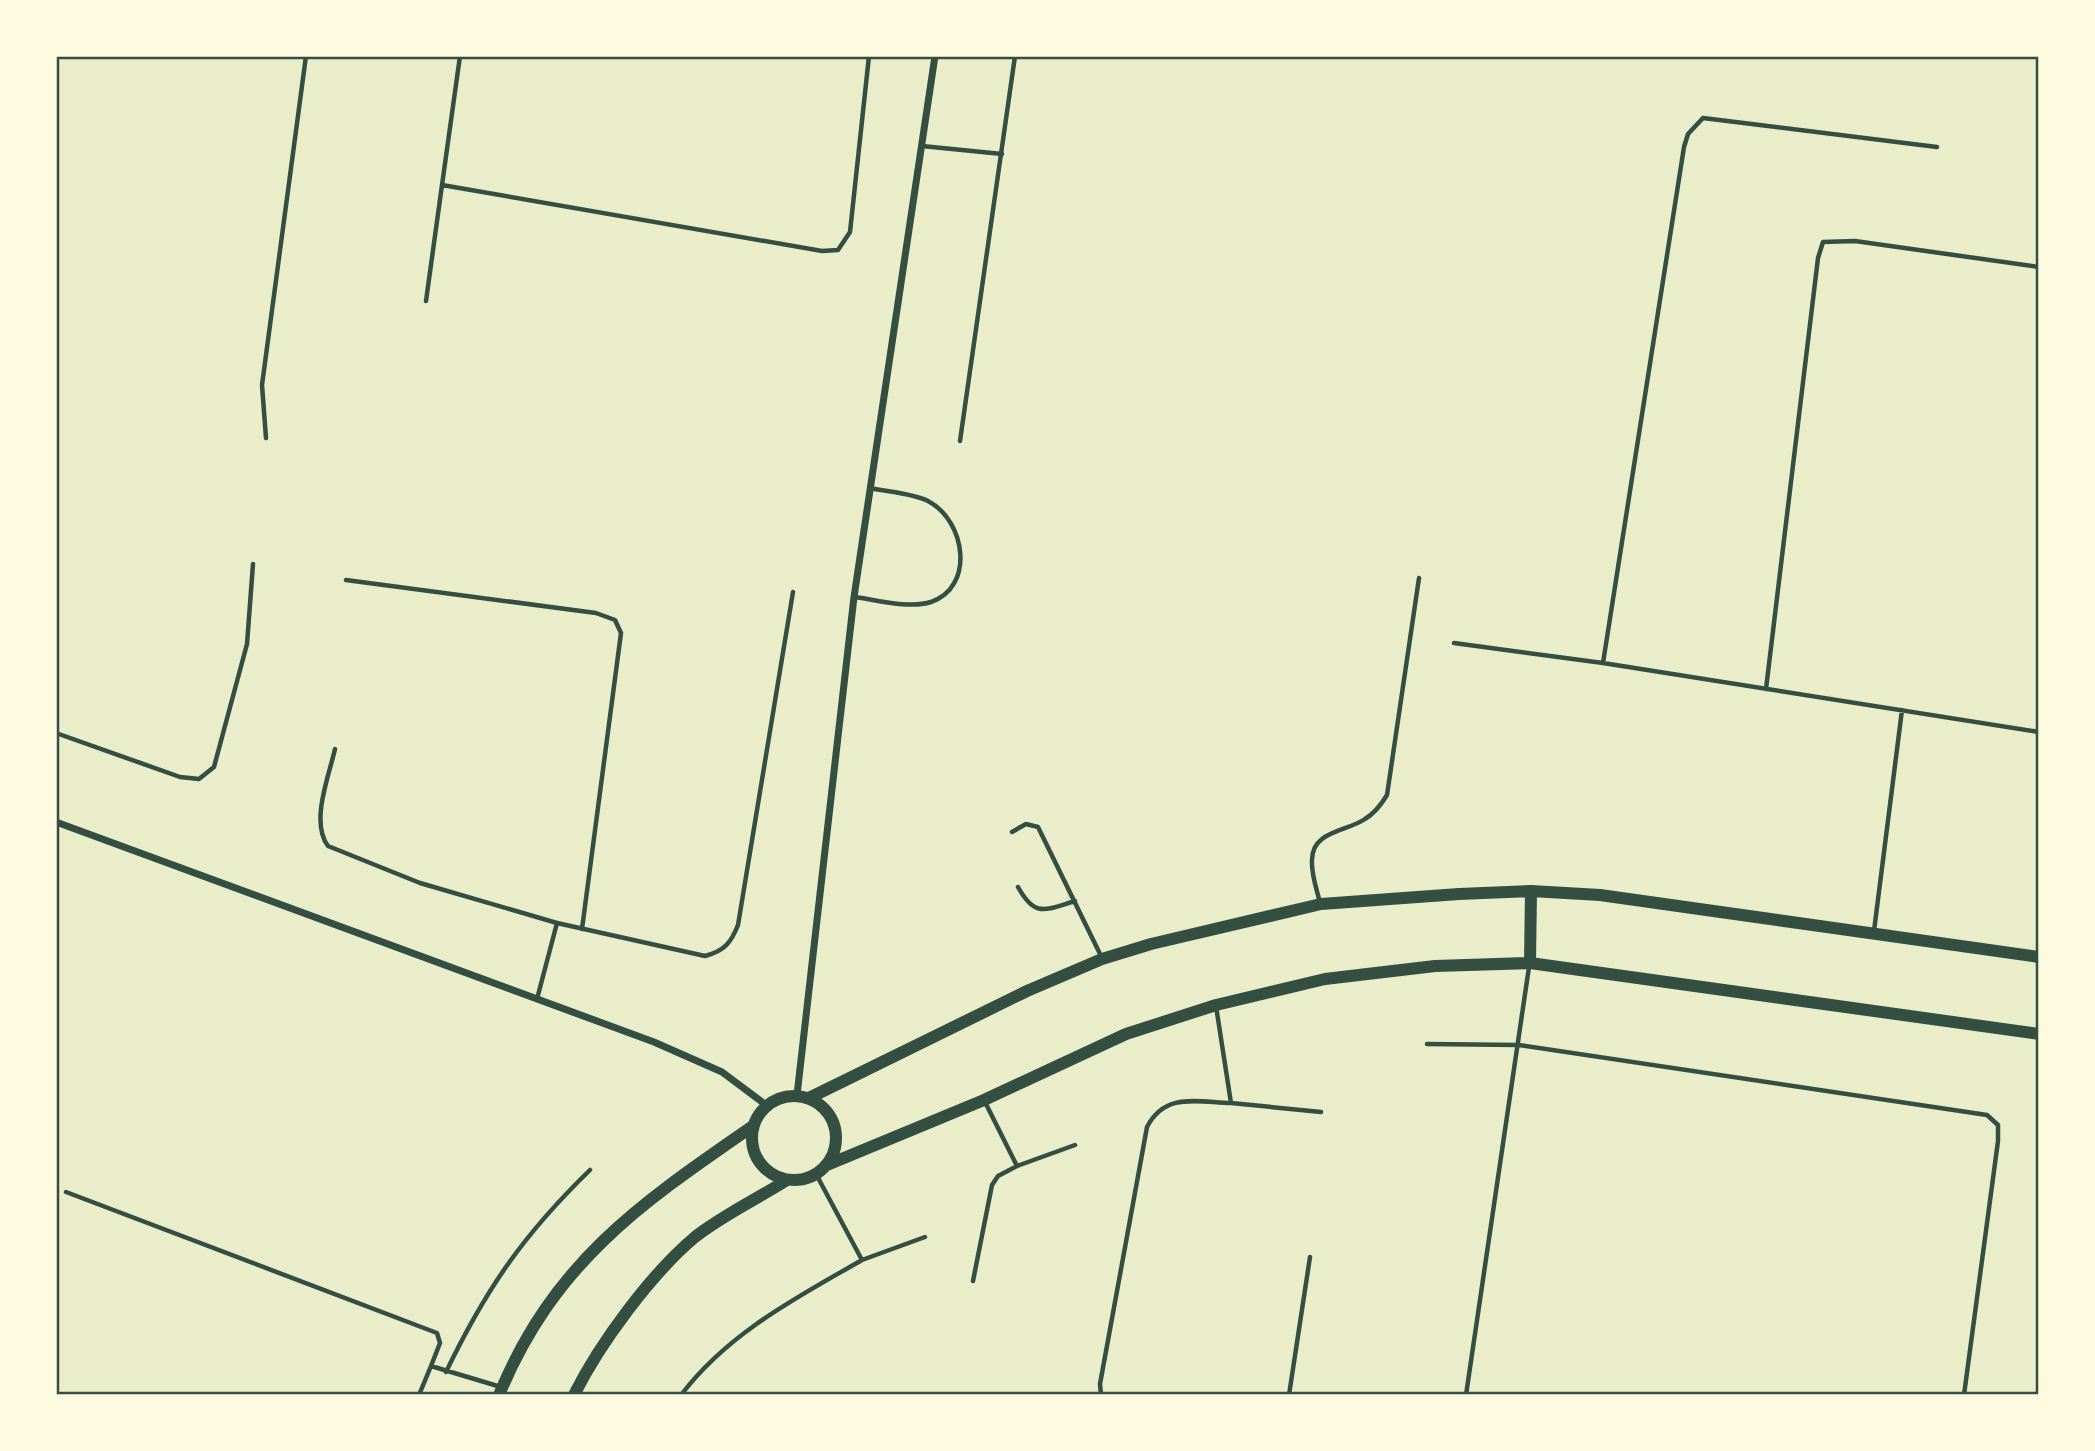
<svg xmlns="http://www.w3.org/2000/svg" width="2095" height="1451" font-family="Literata,serif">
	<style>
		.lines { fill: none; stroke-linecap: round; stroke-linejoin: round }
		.service { stroke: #344e41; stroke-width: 4.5 }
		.minor { stroke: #344e41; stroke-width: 7 }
		.tertiary { stroke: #344e41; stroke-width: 12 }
		.neatline { fill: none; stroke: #344e41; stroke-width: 2.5 }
	</style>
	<rect width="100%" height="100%" fill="#e9edc9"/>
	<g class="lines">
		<path class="service" d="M922,146l80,8
			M1937,147l-234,-29 -15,16 -4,13 -81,516 436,69
			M442,185l18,-129
			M426,301l16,-116 380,66 16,-1 12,-18 19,-176
			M266,438l-4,-53 44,-329
			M960,441l55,-385
			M346,580l250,33 19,7 6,13 -39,296
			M855,597c22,3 54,12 76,5 44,-15 35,-81 -3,-101 -16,-8 -40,-9 -58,-13
			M1454,643l149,20
			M1766,689l52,-431 5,-16 32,-1 184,26
			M56,733l124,44 19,2 15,-12 33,-123 6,-80
			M335,749c-6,27 -25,73 -7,97l92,37 137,40
			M1012,832l14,-8 12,3 64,131
			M1018,887c17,31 27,23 57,14
			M1320,903c-3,-13 -9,-29 -8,-43 0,-29 34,-28 53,-41 10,-6 16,-14 22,-24l32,-217
			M1874,931l28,-221
			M537,999l20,-76 148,33c19,-5 26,-13 33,-31l55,-333
			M1427,1044l92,1 468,70 11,10v16l-34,254
			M984,1100l33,66 58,-21
			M1231,1103l90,9
			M66,1192l371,141 3,10 -9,23
			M862,1260l63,-23
			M973,1281l19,-96 6,-9 19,-10
			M446,1372c40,-83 77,-137 144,-202
			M419,1395l12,-29 70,21
			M681,1395c47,-62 115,-97 181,-135l-46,-86
			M1101,1395l-1,-11 47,-257c18,-35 50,-25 84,-24l-15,-97
			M1289,1395l21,-138
			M1466,1395l63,-428"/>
		<path class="minor" d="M56,822l598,220 68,30 44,33
			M797,1095l57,-498 81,-541"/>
		<path class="tertiary" d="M1530,963l1,-72
			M752 1138a42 42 0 1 1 84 0a42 42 0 1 1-84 0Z
			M809,1098l218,-107 75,-32 49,-15 170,-40 138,-10 72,-3 69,4 439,62
			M827,1165l157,-65 142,-66 90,-29 109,-26 110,-13 95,-3 509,71
			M499,1395c55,-133 141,-191 254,-269
			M574,1395c26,-52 77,-121 121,-158 28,-22 62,-38 92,-57"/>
	</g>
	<rect width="2095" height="1451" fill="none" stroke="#fefae0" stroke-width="116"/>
	<rect x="58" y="58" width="1979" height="1335" class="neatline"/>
</svg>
